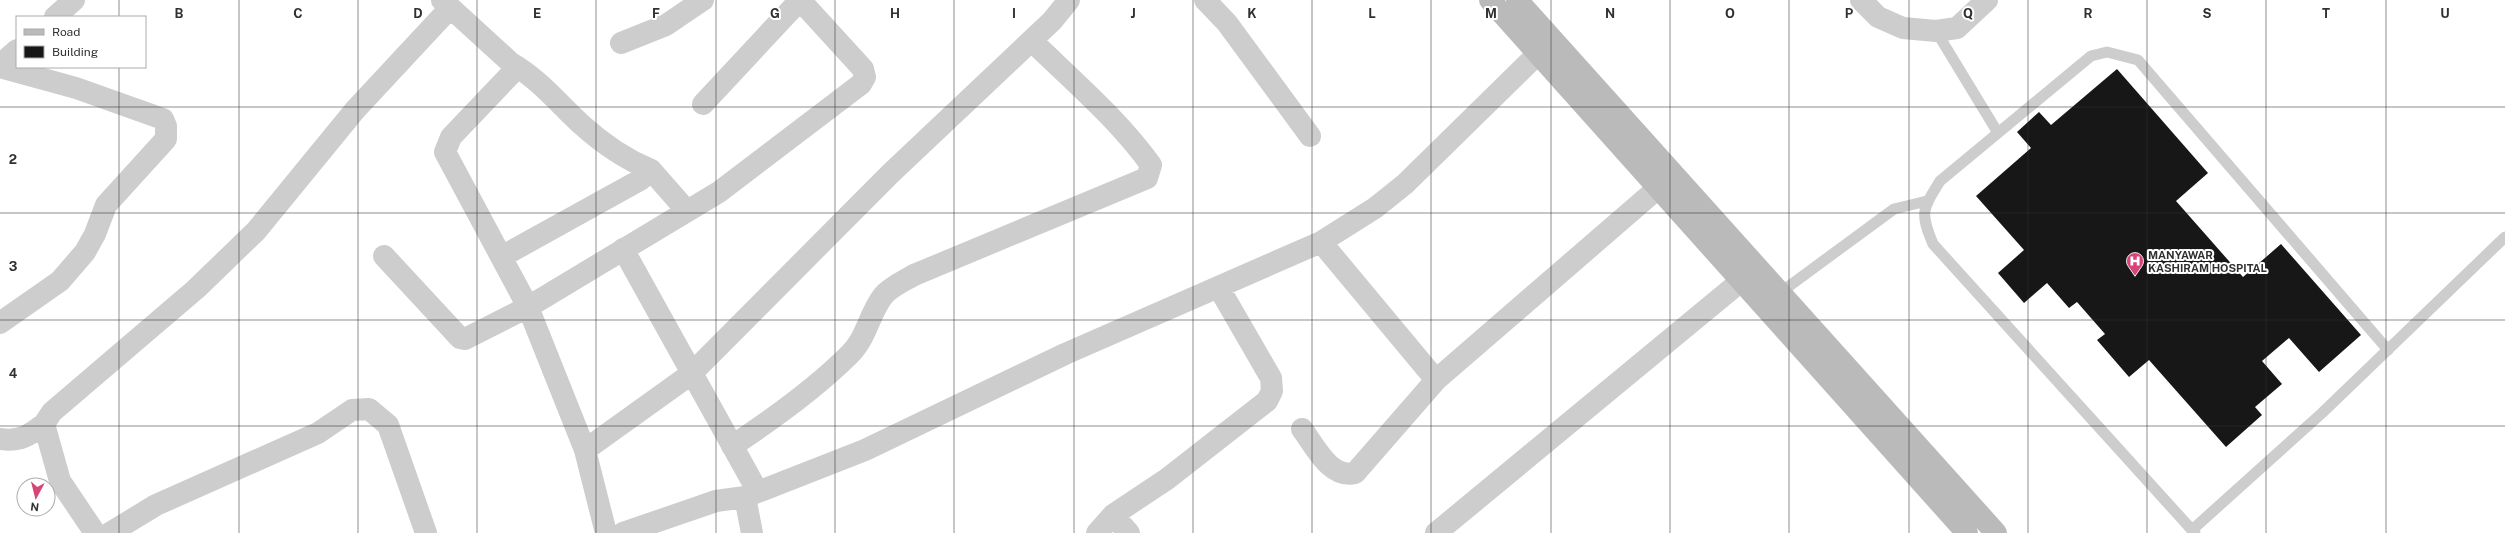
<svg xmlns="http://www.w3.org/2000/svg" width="2505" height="533" font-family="'Public Sans',sans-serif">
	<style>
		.building { fill: #171717 }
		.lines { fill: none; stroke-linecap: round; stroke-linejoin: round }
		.service { stroke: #cdcdcd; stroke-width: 11 }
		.minor { stroke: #cdcdcd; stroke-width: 22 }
		.secondary { stroke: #bababa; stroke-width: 22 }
		.grid { fill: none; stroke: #303030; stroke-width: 1; stroke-opacity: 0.55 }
		.labels { text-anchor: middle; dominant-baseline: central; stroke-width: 4; stroke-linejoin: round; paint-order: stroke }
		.poi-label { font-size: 11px; font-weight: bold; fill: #303030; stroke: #fff; text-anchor: start }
		.grid-label { font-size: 13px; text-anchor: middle; font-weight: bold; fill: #303030; stroke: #fff; stroke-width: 4; stroke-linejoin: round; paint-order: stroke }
	</style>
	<rect width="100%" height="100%" fill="#fff"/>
	<path class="building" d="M2117,69l91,104 -32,28 67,76 38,-33 80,91 -42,37 -30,-34 -27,23 20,23 -27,23 7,8 -36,32 -77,-87 -20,17 -32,-37 8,-6 -28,-32 -8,6 -22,-25 -23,20 -26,-30 26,-23 -48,-54 55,-48 -14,-16 22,-20 12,13z"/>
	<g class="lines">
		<path class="service" d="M1936,31l62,102
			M1781,292l113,-83 33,-8
			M2192,530l-259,-286c-13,-31 -11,-34 7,-63l151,-125 16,-4 31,8 250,290
			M2195,533l-3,-3 130,-117 183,-176"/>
		<path class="minor" d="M442,0l69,63 2,5 -2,6 -60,63 -6,15 83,155 57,143 21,83
			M1205,0l22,23 83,113
			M1861,0l17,17 25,11 33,3 21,-3 30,-28
			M55,17l19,-17
			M621,43l45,-18 37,-25
			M511,63c28,16 48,41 71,62 21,19 43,34 69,45
			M0,65l17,-15
			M0,67l76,21 87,31 3,7v13l-60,66 -11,29 -10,18 -25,29 -60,42
			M703,104l97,-104
			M1321,242l115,138
			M623,249l135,243
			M384,256l76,82 5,1 63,-32 191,-115 142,-108 4,-7 -2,-8 -63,-69
			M501,257l139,-77 11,-10 36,41
			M1302,429c13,17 28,50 53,44l81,-93 222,-192
			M0,439c20,3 30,-4 44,-15
			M732,446c41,-27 83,-57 118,-92 17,-17 19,-40 33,-58 7,-9 21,-15 31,-21l233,-97 4,-13c-33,-46 -79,-85 -119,-124
			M585,450l106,-76 199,-200 162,-153 17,-21
			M745,497l7,36
			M1113,515l16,18
			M95,533l-35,-52 -16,-57 8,-12 144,-123 60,-58 99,-121 95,-102
			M110,533l46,-28 162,-72 34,-23 17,-1 19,16 38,108
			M623,533l93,-32 29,-4 120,-47 200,-96 256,-112 54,-34 30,-24 147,-144
			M1097,533l16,-18 54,-36 100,-78 5,-10 -1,-13 -52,-90
			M1436,533l305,-252"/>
		<path class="secondary" d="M1490,0l477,533
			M1517,0l479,533"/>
	</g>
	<path class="grid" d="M119,0v17M239,0v533M358,0v533M477,0v533M596,0v533M716,0v533M835,0v533M954,0v533M1074,0v533M1193,0v533M1312,0v533M1431,0v533M1551,0v533M1670,0v533M1789,0v533M1909,0v533M2028,0v533M2147,0v533M2266,0v533M2386,0v533M119,67v466M0,107h2505M0,213h2505M0,320h2505M0,426h2505"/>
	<defs>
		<g id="hospital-pin" transform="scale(0.9)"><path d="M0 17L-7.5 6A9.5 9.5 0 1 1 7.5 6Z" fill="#d64478" stroke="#fff"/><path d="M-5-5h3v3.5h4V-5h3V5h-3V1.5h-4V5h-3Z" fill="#fff"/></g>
	</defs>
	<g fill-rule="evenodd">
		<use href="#hospital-pin" x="2135" y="261"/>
	</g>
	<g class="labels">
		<g class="poi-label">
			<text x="2148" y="255">MANYAWAR<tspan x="2148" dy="13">KASHIRAM HOSPITAL</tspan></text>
		</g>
	</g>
	<g class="grid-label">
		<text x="179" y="18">B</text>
		<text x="298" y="18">C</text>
		<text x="418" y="18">D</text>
		<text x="537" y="18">E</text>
		<text x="656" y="18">F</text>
		<text x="775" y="18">G</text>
		<text x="895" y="18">H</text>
		<text x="1014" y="18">I</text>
		<text x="1133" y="18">J</text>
		<text x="1252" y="18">K</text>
		<text x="1372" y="18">L</text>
		<text x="1491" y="18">M</text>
		<text x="1610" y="18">N</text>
		<text x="1730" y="18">O</text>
		<text x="1849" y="18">P</text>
		<text x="1968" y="18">Q</text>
		<text x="2088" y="18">R</text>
		<text x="2207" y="18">S</text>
		<text x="2326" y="18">T</text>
		<text x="2445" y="18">U</text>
		<text x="13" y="164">2</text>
		<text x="13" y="271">3</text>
		<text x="13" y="378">4</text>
	</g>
	<rect x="16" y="16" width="130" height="52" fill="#ffffff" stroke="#acacac"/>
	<rect x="24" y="29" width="20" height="6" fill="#bababa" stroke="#acacac"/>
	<text x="52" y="36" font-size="12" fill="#303030">Road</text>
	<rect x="24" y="46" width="20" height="12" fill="#171717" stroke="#acacac"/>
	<text x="52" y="56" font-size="12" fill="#303030">Building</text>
	<g transform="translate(36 497) rotate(187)"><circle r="19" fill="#ffffff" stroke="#acacac"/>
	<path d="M0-3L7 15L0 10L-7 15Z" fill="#d64478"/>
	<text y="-6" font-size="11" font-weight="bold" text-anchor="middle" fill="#303030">N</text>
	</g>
</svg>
